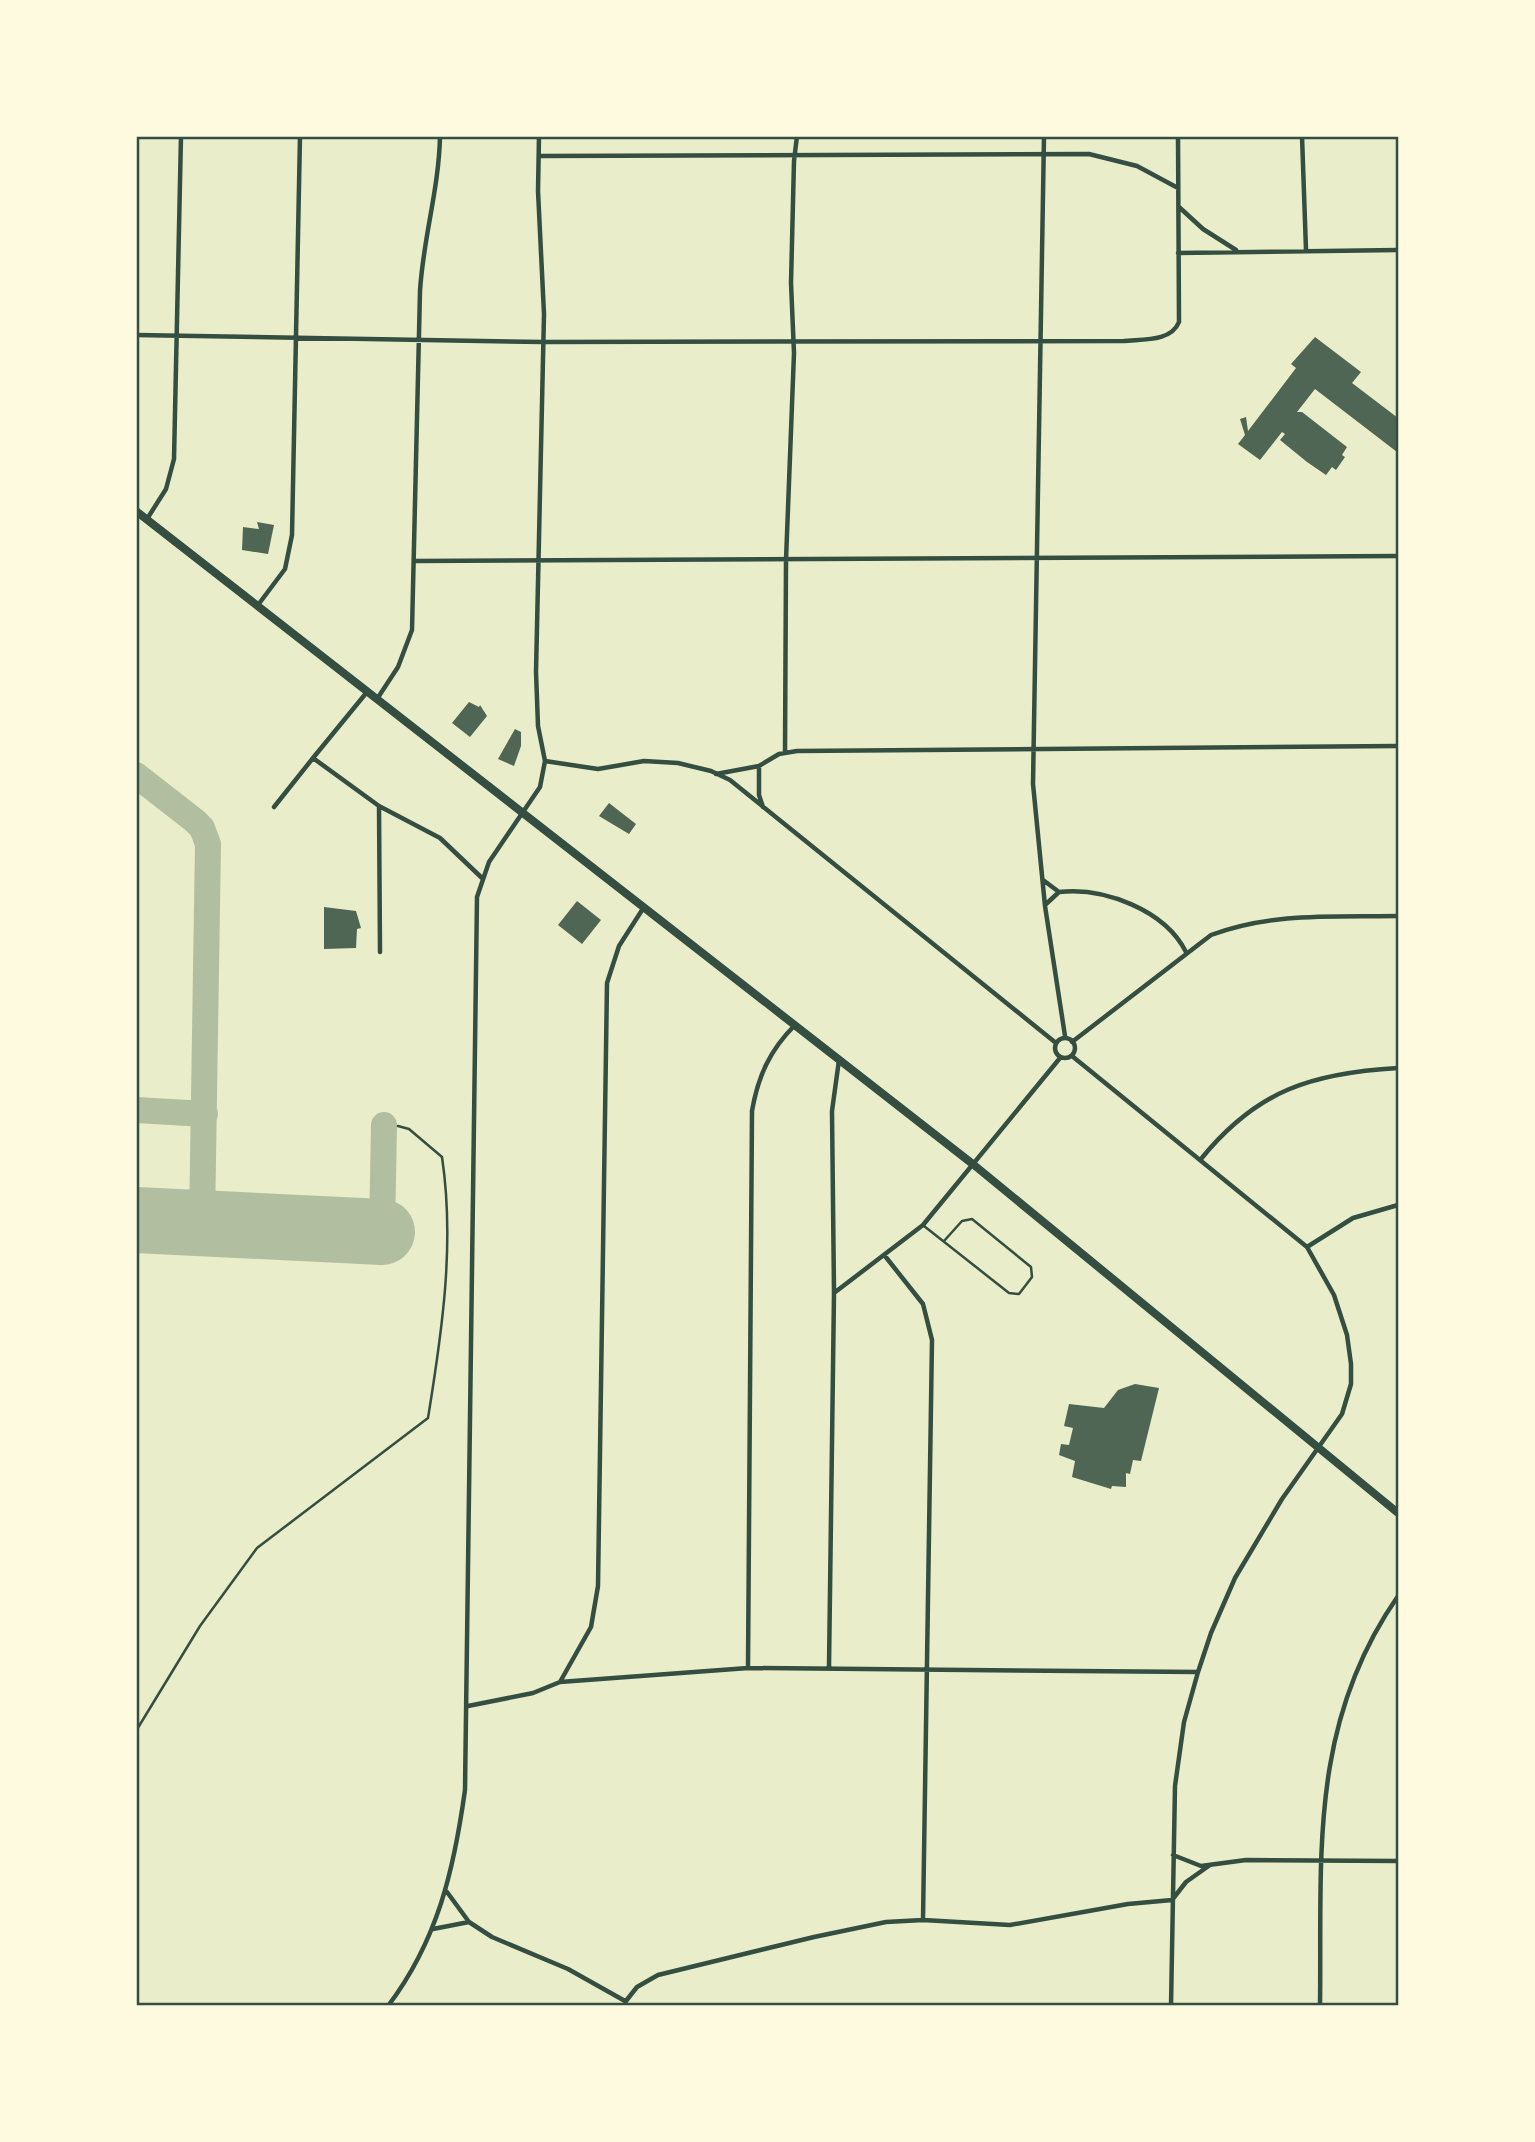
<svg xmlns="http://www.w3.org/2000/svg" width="1535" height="2142" font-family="Helvetica,sans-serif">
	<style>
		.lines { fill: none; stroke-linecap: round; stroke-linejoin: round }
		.taxiway { stroke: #b2bea0; stroke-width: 26 }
		.runway { stroke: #b2bea0; stroke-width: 66 }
		.building { fill: #4f6655 }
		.service { stroke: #344e41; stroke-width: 2.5 }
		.minor { stroke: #344e41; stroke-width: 4.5 }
		.primary { stroke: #344e41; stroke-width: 8 }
		.neatline { fill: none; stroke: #344e41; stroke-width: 2.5 }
	</style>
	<rect width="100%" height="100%" fill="#e9edc9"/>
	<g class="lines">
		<path class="taxiway" d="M136,775l59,46 7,7 6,16 -6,379
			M136,1110l69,4
			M382,1232l2,-107"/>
		<path class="runway" d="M136,1220l246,12"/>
	</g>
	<path class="building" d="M1315,337l46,35 -9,11 46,35 -1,34 -82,-63 -18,23h5l45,35 -5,8 3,2 -9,13 -4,-3 -6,8 -19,-13 -27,-22 5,-6 -3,-2 -22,28 -22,-16 7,-9 -5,-16 6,-2 2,14 48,-63 -5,-4z
		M257,522l17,3 -6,29 -26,-4 1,-23 16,2z
		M469,702l10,5 1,-2 7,11 -17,21 -18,-14z
		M515,729l6,3v14l-7,20 -16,-7z
		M609,803l27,21 -7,10 -30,-18z
		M577,901l24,19 -19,24 -24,-19z
		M324,907l32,4 5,17 -4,1 -1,19 -32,1z
		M1135,1384l24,4 -18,73 -8,-1 -3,14 -4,-1v14l-14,-1 -1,3 -39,-12 3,-16 -16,-6 2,-11 8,1 4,-17 -9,-2 5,-22 35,4 14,-18z"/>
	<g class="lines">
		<path class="service" d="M924,1226l85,67 10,1 13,-17 -1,-10 -59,-48 -10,2 -18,20
			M136,1731l64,-105 57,-78 171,-130c14,-86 27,-174 14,-261l-33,-28 -11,-3"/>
		<path class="minor" d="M1044,136l-11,648 12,122 20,130
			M1302,136l4,114
			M539,156l550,-2 48,12 41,22
			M1179,207l24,22 33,21
			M1178,253l220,-3
			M136,335l407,7 581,-1c18,-2 47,1 55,-19l-1,-186
			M147,519l19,-30 8,-30 7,-323
			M414,561l984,-5
			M258,605l27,-36 7,-34 8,-399
			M377,699l21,-32 14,-37 8,-339c3,-52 19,-102 20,-155
			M785,752l1,-192 8,-207 -3,-70 3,-122 3,-25
			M313,758l54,-66
			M545,761l53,8 46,-8 34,2 33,8 19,9 326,263
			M759,766v29l4,12
			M716,774l43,-8 20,-12 18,-3 601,-5
			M379,806l1,146
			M274,807l39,-49 66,48 61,32 42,40
			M1043,880l16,12
			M1045,905l14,-13c45,-5 106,18 127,60
			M1055 1048a10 10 0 1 1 20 0a10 10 0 1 1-20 0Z
			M1072,1042l139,-107c61,-23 124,-18 187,-19
			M1072,1056l235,191 27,48 13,40 4,29v20l-9,30 -60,85 -47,79 -24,55 -13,39 -14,50 -9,64 -4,220
			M1201,1159c56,-69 111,-86 197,-91
			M1307,1247l46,-29 45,-13
			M885,1256l38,48 9,36 -9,580
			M834,1293l89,-68 137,-167
			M829,1667l5,-374 -2,-182 7,-51
			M748,1668l4,-557c6,-35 18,-61 43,-86
			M560,1682l31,-55 7,-41 9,-603 12,-37 25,-39
			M468,1706l65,-13 27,-11 188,-14 450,4
			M1173,1855l28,11 45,-6 152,1
			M447,1892l22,30 23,15 76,32 57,32
			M433,1929l36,-7
			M388,2006c50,-66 66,-137 77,-216l12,-893 12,-35 51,-75 5,-26 -7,-35 -2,-54 8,-358 -6,-123 1,-55
			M622,2006l15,-19 21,-12 156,-38 72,-15 37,-2 87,5 118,-21 44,-4 14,-18 24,-17
			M1320,2006c2,-149 -12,-281 78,-410"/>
		<path class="primary" d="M136,511l838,654 424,348"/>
	</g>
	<rect width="1535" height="2142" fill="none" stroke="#fefae0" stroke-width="276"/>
	<rect x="138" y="138" width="1259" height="1866" class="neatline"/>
</svg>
